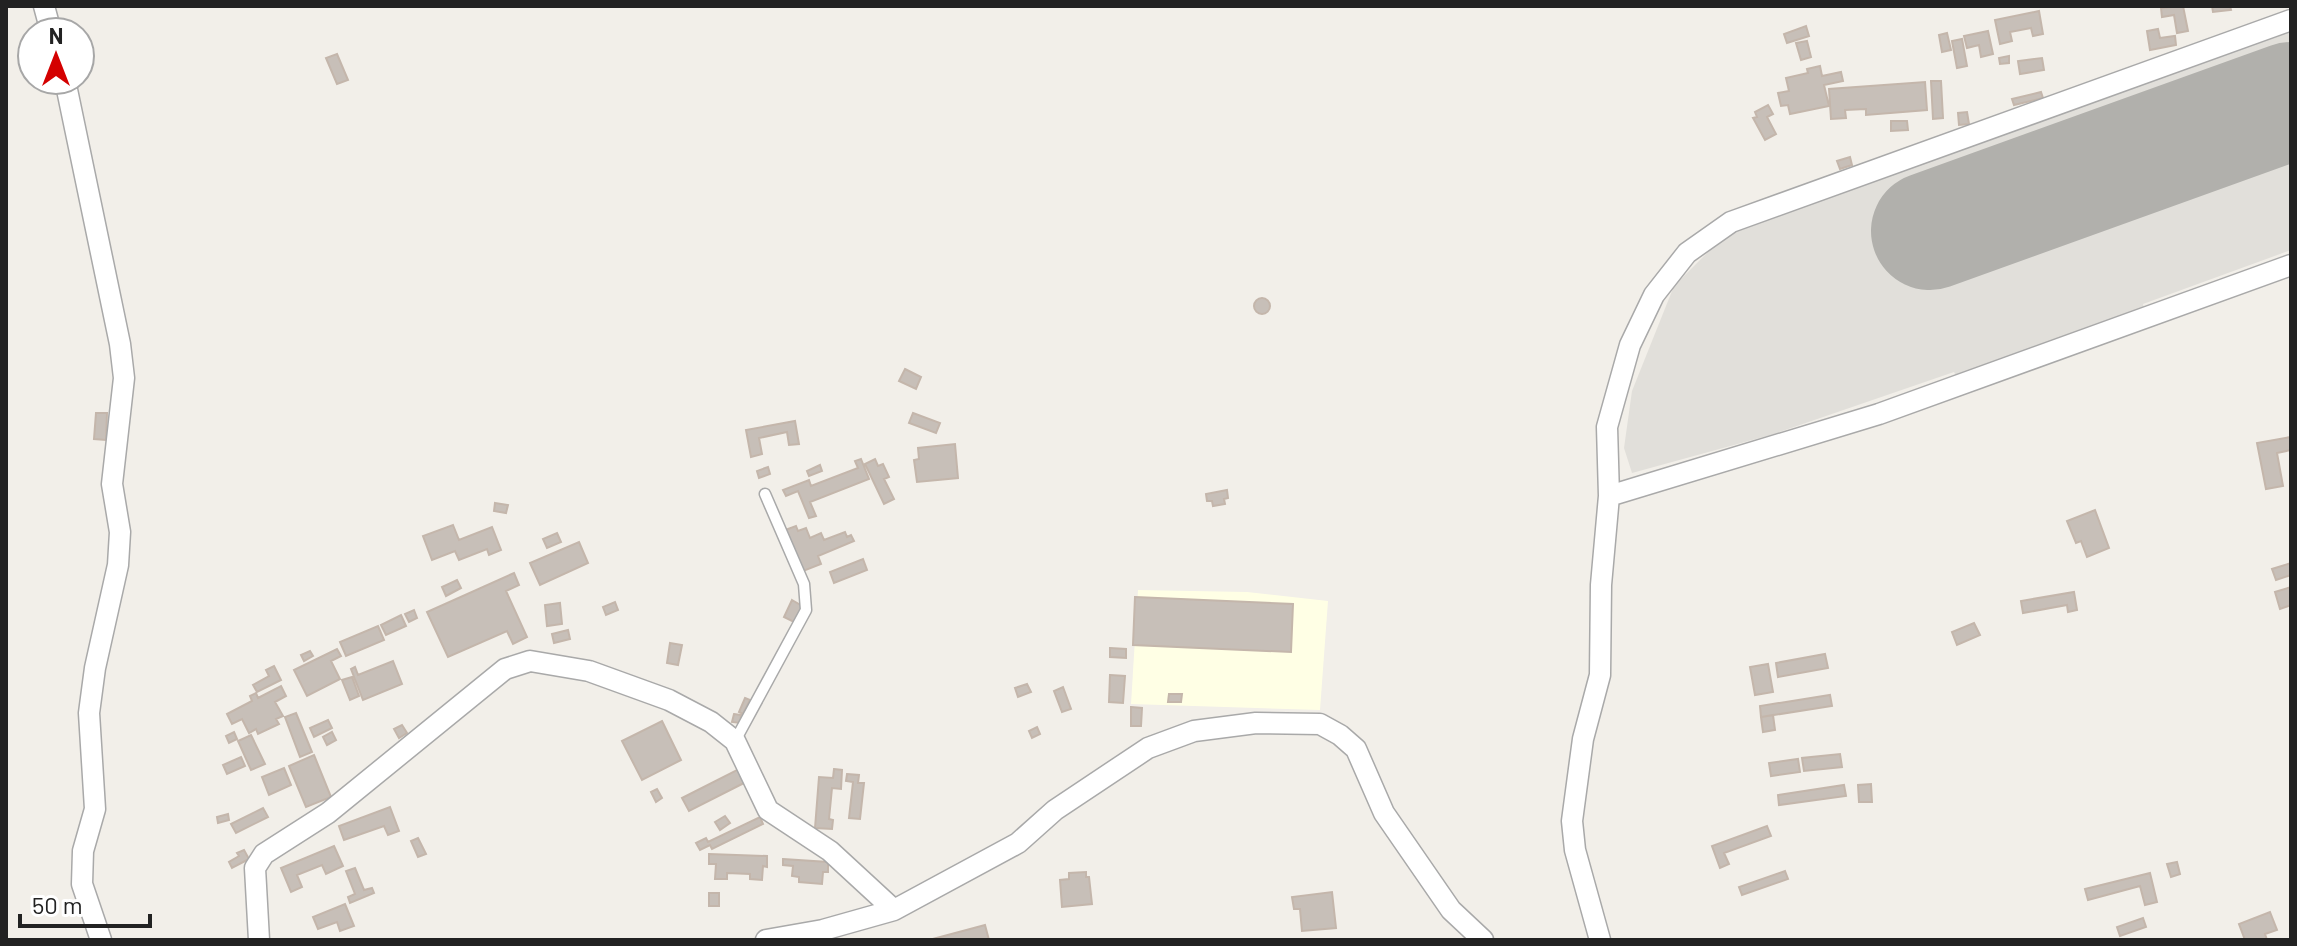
<svg xmlns="http://www.w3.org/2000/svg" width="2297" height="946" font-family="Barlow,sans-serif">
	<style>
		.education { fill: #ffffe5 }
		.airport { fill: #e1dfda }
		.lines { fill: none; stroke-linecap: round; stroke-linejoin: round }
		.runway { stroke: #b1b0ac; stroke-width: 118 }
		.building { fill: #c7bfb8; stroke: #c4b6ab; stroke-width: 2 }
		.lane-casing { stroke: #a9a9a9; stroke-width: 13 }
		.street-casing { stroke: #a9a9a9; stroke-width: 23 }
		.lane { stroke: #fff; stroke-width: 10 }
		.street { stroke: #fff; stroke-width: 20 }
	</style>
	<rect width="100%" height="100%" fill="#f2efe9"/>
	<path class="education" d="M1138,590l109,2 81,9 -8,109 -189,-6z"/>
	<path class="airport" d="M2291,29v221l-148,54 2,10 -187,65 -4,-7 -180,62 -142,39 -8,-25 8,-57 42,-105 58,-58z"/>
	<g class="lines">
		<path class="runway" d="M1930,231l361,-130"/>
	</g>
	<path class="building" d="M2183,6l5,25 -11,2 -3,-18 -12,2 -1,-9z
		M2212,6h18l1,4 -18,2z
		M2039,11l4,23 -10,2 -2,-8 -21,4 2,9 -12,3 -5,-24z
		M1806,26l3,10 -22,7 -3,-9z
		M2158,29l2,9 15,-2 1,9 -26,5 -3,-19z
		M1988,31l5,23 -12,3 -2,-12 -12,3 -3,-12z
		M1947,33l4,17 -9,2 -3,-17z
		M1962,39l5,27 -10,2 -5,-27z
		M1807,41l4,16 -10,3 -5,-17z
		M337,54l11,26 -11,4 -11,-26z
		M2009,56v7l-9,1 -1,-6z
		M2042,58l2,12 -24,4 -2,-13z
		M1820,66l2,10 19,-4 2,9 -19,4 5,21 -39,8 -2,-9 -7,1 -3,-13 11,-2 -3,-13 22,-5 -1,-4z
		M1931,81h10l2,37 -10,1z
		M1925,82l2,28 -61,5v-6l-21,1 1,8 -15,1 -2,-30z
		M2041,92l2,6 -29,7 -2,-6z
		M1768,105l5,9 -6,3 9,17 -11,6 -12,-22 4,-1 -2,-5z
		M1967,112l2,12 -10,1 -1,-12z
		M1891,121h16l1,9 -17,1z
		M1850,157l2,8 -12,4 -3,-8z
		M1254 306a8 8 0 1 1 16 0a8 8 0 1 1-16 0Z
		M905,369l16,8 -5,12 -17,-8z
		M96,413h11l-1,27 -12,-1z
		M913,413l27,10 -4,10 -27,-10z
		M795,421l4,23 -10,1 -2,-13 -28,6 3,16 -11,3 -5,-27z
		M2291,437v13l-14,3 6,33 -17,3 -9,-46z
		M955,444l3,34 -41,4 -3,-22 5,-1 -1,-11z
		M861,459l8,20 -59,23 6,14 -7,2 -11,-27 -12,5 -3,-6 26,-10 2,6 47,-18 -3,-7z
		M875,459l3,7 5,-2 6,13 -5,2 10,20 -10,5 -19,-40z
		M820,465l2,6 -13,5 -2,-5z
		M768,467l2,7 -11,4 -2,-7z
		M1227,490l1,8 -4,1 1,5 -12,2 -1,-5h-5l-1,-7z
		M495,503l13,2 -2,8 -12,-2z
		M2095,510l14,38 -22,9 -6,-16 -5,2 -9,-22z
		M453,525l6,15 33,-13 9,23 -12,5 -2,-6 -28,11 -4,-9 -23,9 -9,-24z
		M796,526l2,5 8,-3 4,10 11,-5 3,7 21,-8 2,5 4,-2 3,6 -36,15 3,8 -18,7 -18,-41z
		M557,533l4,9 -14,6 -4,-9z
		M579,542l9,21 -48,22 -10,-22z
		M863,559l4,11 -33,13 -4,-11z
		M2291,563v12l-15,5 -4,-11z
		M514,573l5,12 -13,6 21,46 -14,7 -6,-13 -59,26 -21,-45z
		M457,580l4,8 -15,8 -4,-9z
		M2291,587v18l-11,4 -5,-17z
		M2074,592l3,18 -9,2 -1,-7 -44,8 -2,-12z
		M1135,597l158,7 -2,48 -158,-7z
		M792,600l10,6 -8,16 -10,-5z
		M615,602l3,8 -12,5 -3,-8z
		M560,603l2,21 -15,2 -2,-21z
		M414,610l3,8 -8,4 -4,-8z
		M401,615l5,11 -20,9 -5,-10z
		M1974,623l6,12 -23,10 -5,-13z
		M378,626l6,14 -38,16 -6,-14z
		M568,630l2,9 -16,4 -2,-9z
		M670,643l12,2 -4,20 -11,-2z
		M1110,648l16,1v9l-16,-1z
		M337,649l4,7 -10,5 9,18 -33,17 -13,-26z
		M310,651l3,5 -9,5 -3,-6z
		M1825,654l3,14 -50,9 -2,-14z
		M393,661l9,23 -39,16 -12,-31 4,-2 3,8z
		M1768,664l5,28 -18,3 -5,-28z
		M274,666l7,14 -24,12 -4,-7 16,-9 -3,-6z
		M1110,675l15,1 -2,27 -14,-1z
		M352,677l7,19 -9,4 -8,-20z
		M1027,684l4,8 -13,5 -3,-9z
		M281,686l5,10 -11,6 8,14 -7,3 3,5 -21,10 -2,-5 -7,4 -7,-14 -10,5 -5,-10 25,-13 -2,-5 6,-3 2,5z
		M1063,687l8,22 -9,3 -8,-21z
		M1169,694h13l-1,8h-13z
		M1830,695l2,11 -71,11 -1,-11z
		M745,698l5,2 -7,14 -4,-2z
		M1131,707l11,1 -1,18h-10z
		M296,713l16,39 -12,5 -15,-40z
		M734,714l7,1 -1,8 -8,-1z
		M1773,715l2,15 -12,2 -2,-15z
		M328,720l4,8 -18,9 -4,-9z
		M662,721l19,39 -39,20 -20,-39z
		M402,725l5,8 -8,5 -5,-9z
		M1037,727l3,7 -8,4 -3,-7z
		M234,732l3,7 -8,4 -3,-7z
		M332,732l4,8 -9,5 -4,-8z
		M251,735l14,29 -14,6 -13,-29z
		M1840,754l2,13 -38,4 -2,-13z
		M314,755l17,42 -25,10 -17,-41z
		M241,757l4,9 -18,8 -4,-9z
		M1798,759l2,13 -29,4 -2,-13z
		M284,768l7,17 -22,10 -7,-18z
		M739,769l7,13 -57,29 -7,-13z
		M834,769l8,1 -1,19 -9,-1 -3,31 4,1 -1,9 -17,-1 4,-51 14,1z
		M847,774l12,1 -1,8h6l-4,36 -11,-1 4,-36 -7,-1z
		M1871,784l1,18h-13l-1,-17z
		M1844,785l2,11 -67,9 -1,-10z
		M657,789l5,9 -6,4 -5,-10z
		M390,807l9,24 -11,4 -4,-9 -40,14 -5,-14z
		M263,808l5,9 -32,16 -5,-9z
		M228,814l1,6 -11,3 -1,-6z
		M725,816l5,7 -10,7 -5,-8z
		M760,817l3,7 -51,25 -2,-4 -10,5 -4,-7 10,-5 2,4z
		M1767,826l4,10 -47,17 5,11 -9,4 -8,-22z
		M418,838l8,16 -8,3 -7,-16z
		M334,846l9,20 -17,8 -4,-9 -25,10 5,12 -11,5 -10,-24z
		M244,850l5,9 -17,9 -3,-6 10,-6 -2,-3z
		M709,854l58,2v11l-4,-1 -1,14 -12,-1v-5l-23,-1v6h-12l1,-15h-7z
		M783,859l45,3v10h-5l-1,12 -23,-2v-5l-7,-1 1,-10 -10,-1z
		M2177,862l3,12 -9,3 -4,-13z
		M355,868l9,22 8,-2 2,5 -24,10 -2,-6 7,-3 -9,-23z
		M1785,871l3,8 -46,16 -3,-8z
		M1086,872v5h3l3,27 -30,3 -2,-27 9,-1v-6z
		M2150,873l7,29 -12,3 -5,-19 -52,14 -3,-11z
		M1332,892l4,36 -34,3 -2,-22h-6l-2,-12z
		M709,893h10v13h-10z
		M345,904l9,22 -14,5 -3,-9 -19,7 -5,-12z
		M2270,912l7,18 -12,4 2,6h-22l-6,-16z
		M2143,918l3,9 -26,9 -3,-9z
		M985,925l4,15h-60z"/>
	<g class="lines">
		<g class="lane-casing">
			<path id="lane" d="M735,741l71,-131 -2,-26 -39,-90"/>
		</g>
		<g class="street-casing">
			<path id="street" d="M44,6l7,26
				M65,80l55,264 4,34 -12,106 8,48 -2,33 -23,103 -6,45 6,96 -12,42 -1,33 19,56
				M1609,496l-2,-69 23,-82 24,-50 33,-42 44,-31 560,-202
				M259,940l-4,-72 9,-14 64,-41 177,-144 25,-8 59,10 80,29 42,22 24,19 33,69 62,41 64,59 124,-67 37,-33 93,-62 46,-17 62,-8 64,1 20,11 16,14 28,64 67,97 32,30
				M766,940l57,-10 71,-20
				M1600,940l-25,-90 -3,-29 11,-82 17,-64 1,-90 8,-89 270,-82 412,-149"/>
		</g>
		<use href="#lane" class="lane"/>
		<use href="#street" class="street"/>
	</g>
	<rect width="2297" height="946" fill="none" stroke="#222222" stroke-width="16"/>
	<g transform="translate(56 56)"><circle r="38" fill="#ffffff" stroke="#a7a7a7" stroke-width="2"/>
	<path d="M0-6L14 30L0 20L-14 30Z" fill="#d40000"/>
	<text y="-12" font-size="22" font-weight="bold" text-anchor="middle" fill="#222222">N</text>
	</g>
	<path d="M20 914v12h130v-12" fill="none" stroke="#222222" stroke-width="4"/>
	<text x="32" y="914" font-size="24" fill="#222222" stroke="#ffffff" stroke-width="6" paint-order="stroke">50 m</text>
</svg>
